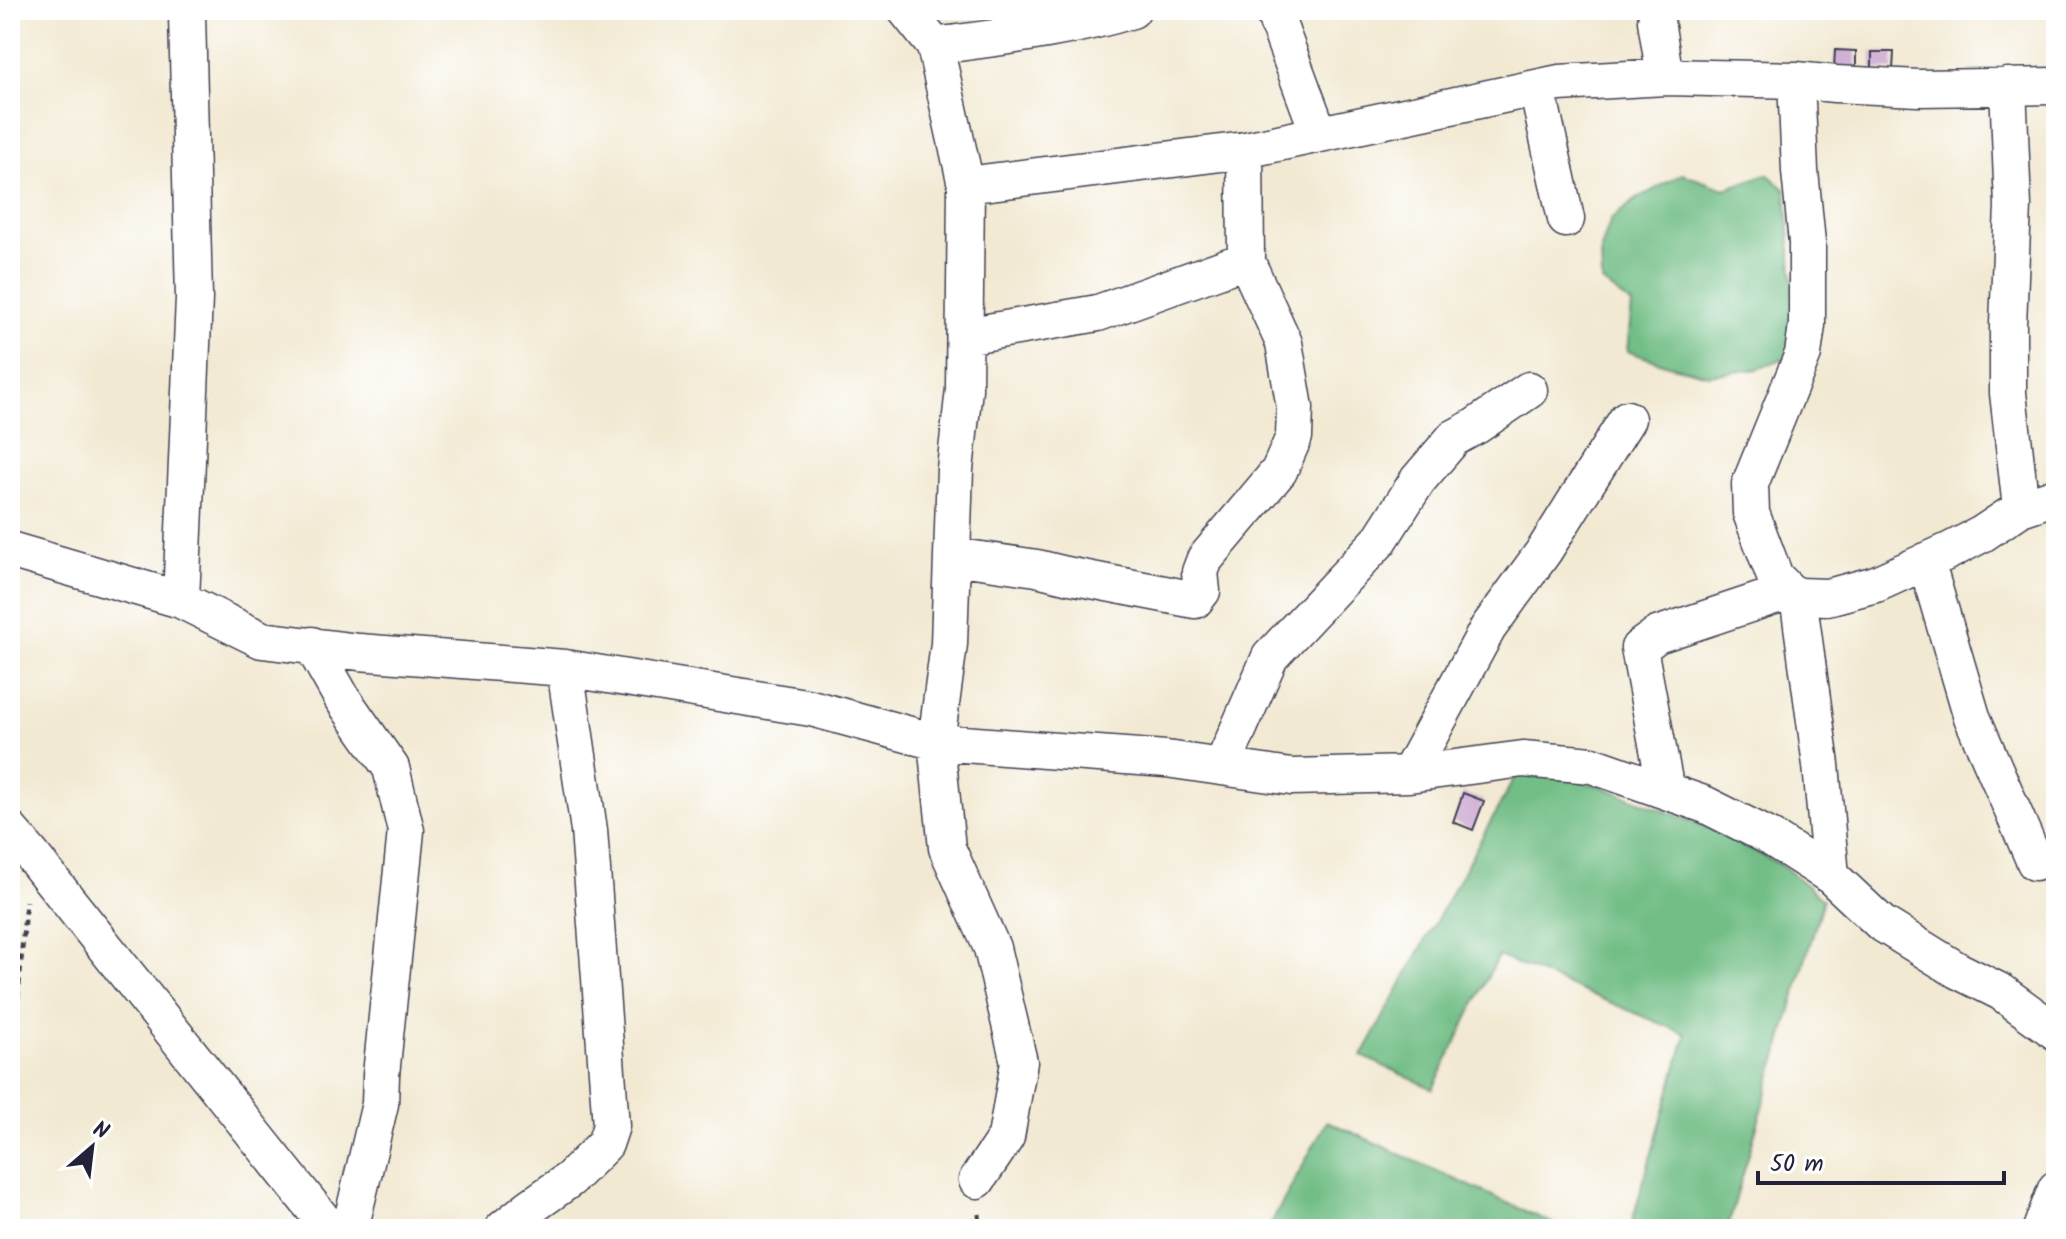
<svg xmlns="http://www.w3.org/2000/svg" width="2066" height="1239" font-family="Kalam,sans-serif">
	<style>
		.forest { fill: #72be86; stroke: #4a7060; stroke-width: 2 }
		.building { fill: #d0b0d6 }
		.lines { fill: none; stroke-linecap: round; stroke-linejoin: round }
		.minor-casing { stroke: #414052; stroke-width: 39 }
		.path { stroke: #414052; stroke-width: 5; stroke-dasharray: 6 6; stroke-linecap: butt }
		.minor { stroke: #fff; stroke-width: 36 }
	</style>
	<rect width="100%" height="100%" fill="#fff"/>
	<filter id="ink" filterUnits="userSpaceOnUse"><feTurbulence type="fractalNoise" baseFrequency=".0125" numOctaves="2"/><feDisplacementMap in="SourceGraphic" scale="16" xChannelSelector="R" yChannelSelector="G"/><feConvolveMatrix kernelMatrix="1 2 1 2 8 2 1 2 1" color-interpolation-filters="sRGB"/></filter>
	<filter id="wash" filterUnits="userSpaceOnUse"><feTurbulence type="fractalNoise" baseFrequency=".006" numOctaves="4" result="noise"/><feDisplacementMap in="SourceGraphic" scale="32" xChannelSelector="R" yChannelSelector="G"/><feGaussianBlur stdDeviation="1.8" result="paint"/><feColorMatrix in="noise" values="0 0 0 0 0 0 0 0 0 0 0 0 0 0 0 0 0 1.4 0 .05"/><feComposite in="paint" operator="in"/></filter>
	<g filter="url(#wash)">
		<rect width="100%" height="100%" fill="#f2e9d2"/>
		<path class="forest" d="M1682,174l43,15 42,-15 19,16 12,162 -40,17 -50,6 -40,-10 -41,-14 5,-46 -30,-23 -1,-33 10,-30 26,-20z
			M1520,768l80,18 104,40 79,40 40,33 -96,330h-97l56,-195 -188,-78 -65,133 -71,-33z
			M1327,1121l238,108h-297z"/>
		<g id="blocks">
			<path class="building" d="M1835,50l21,1v18l-22,-1z
				M1872,52h22l-1,18 -21,-1z
				M1463,793l21,8 -11,29 -20,-8z"/>
		</g>
	</g>
	<g filter="url(#ink)">
		<use href="#blocks" fill-opacity="0" stroke="#414052" stroke-width="2"/>
		<g class="lines">
			<g class="minor-casing">
				<path id="minor" d="M906,10l29,36 31,139 -2,204 -9,80 -6,175 -13,98 11,106 45,100 27,114 -13,75 -29,43
					M1273,10l46,124
					M1658,10l-2,11 9,56
					M935,46c66,-9 133,-16 197,-36
					M1796,80l4,91 7,72v82l-4,29 -53,130 1,29 24,64 14,14 9,5 30,1 48,-13 73,-33 33,-17 39,-26 35,-12
					M2008,86l5,120 -5,118v69l13,115
					M1537,88l29,131
					M966,185l279,-35 314,-67 106,-6 131,3 39,4 84,4 137,-2
					M965,336l133,-23 148,-53
					M10,550l171,50 81,40 97,12 206,16 246,40 125,34 230,17 125,18 118,-3 114,-15 69,6 114,40 64,32 61,39 50,47 76,47 44,22 55,40
					M953,556l84,12 29,7 129,25 7,-9 -2,-19 5,-13 74,-88 15,-34 1,-29 -11,-65 -38,-83 -1,-110
					M1926,561l46,156 63,145
					M1798,596l23,169 10,111
					M181,600l13,-302 -7,-284 -1,-4
					M312,645l30,53 49,70 15,63 -25,244 -1,29 -30,125
					M1222,767l48,-110 109,-116 39,-61 36,-42 22,-12 53,-36
					M1409,774l79,-146 56,-77 83,-132
					M1666,791l-27,-143 18,-13 132,-44
					M10,830l20,23 300,376
					M503,1229l26,-21 41,-29 35,-35 6,-18 -22,-296 -24,-162
					M2041,1229l15,-40"/>
			</g>
			<path class="path" d="M10,1093l16,-192
				M979,1214l1,15"/>
			<use href="#minor" class="minor"/>
		</g>
	</g>
	<rect width="2066" height="1239" fill="none" stroke="#fff" stroke-width="40"/>
	<g transform="translate(92 1147) rotate(28)" stroke="#ffffff" stroke-width="6" paint-order="stroke">
	<path d="M0-6L14 30L0 20L-14 30Z" fill="#22223b"/>
	<text y="-12" font-size="22" font-weight="bold" text-anchor="middle" fill="#22223b">N</text>
	</g>
	<path d="M1758 1171v12h246v-12" fill="none" stroke="#22223b" stroke-width="4"/>
	<text x="1770" y="1171" font-size="24" fill="#22223b" stroke="#ffffff" stroke-width="6" paint-order="stroke">50 m</text>
</svg>
